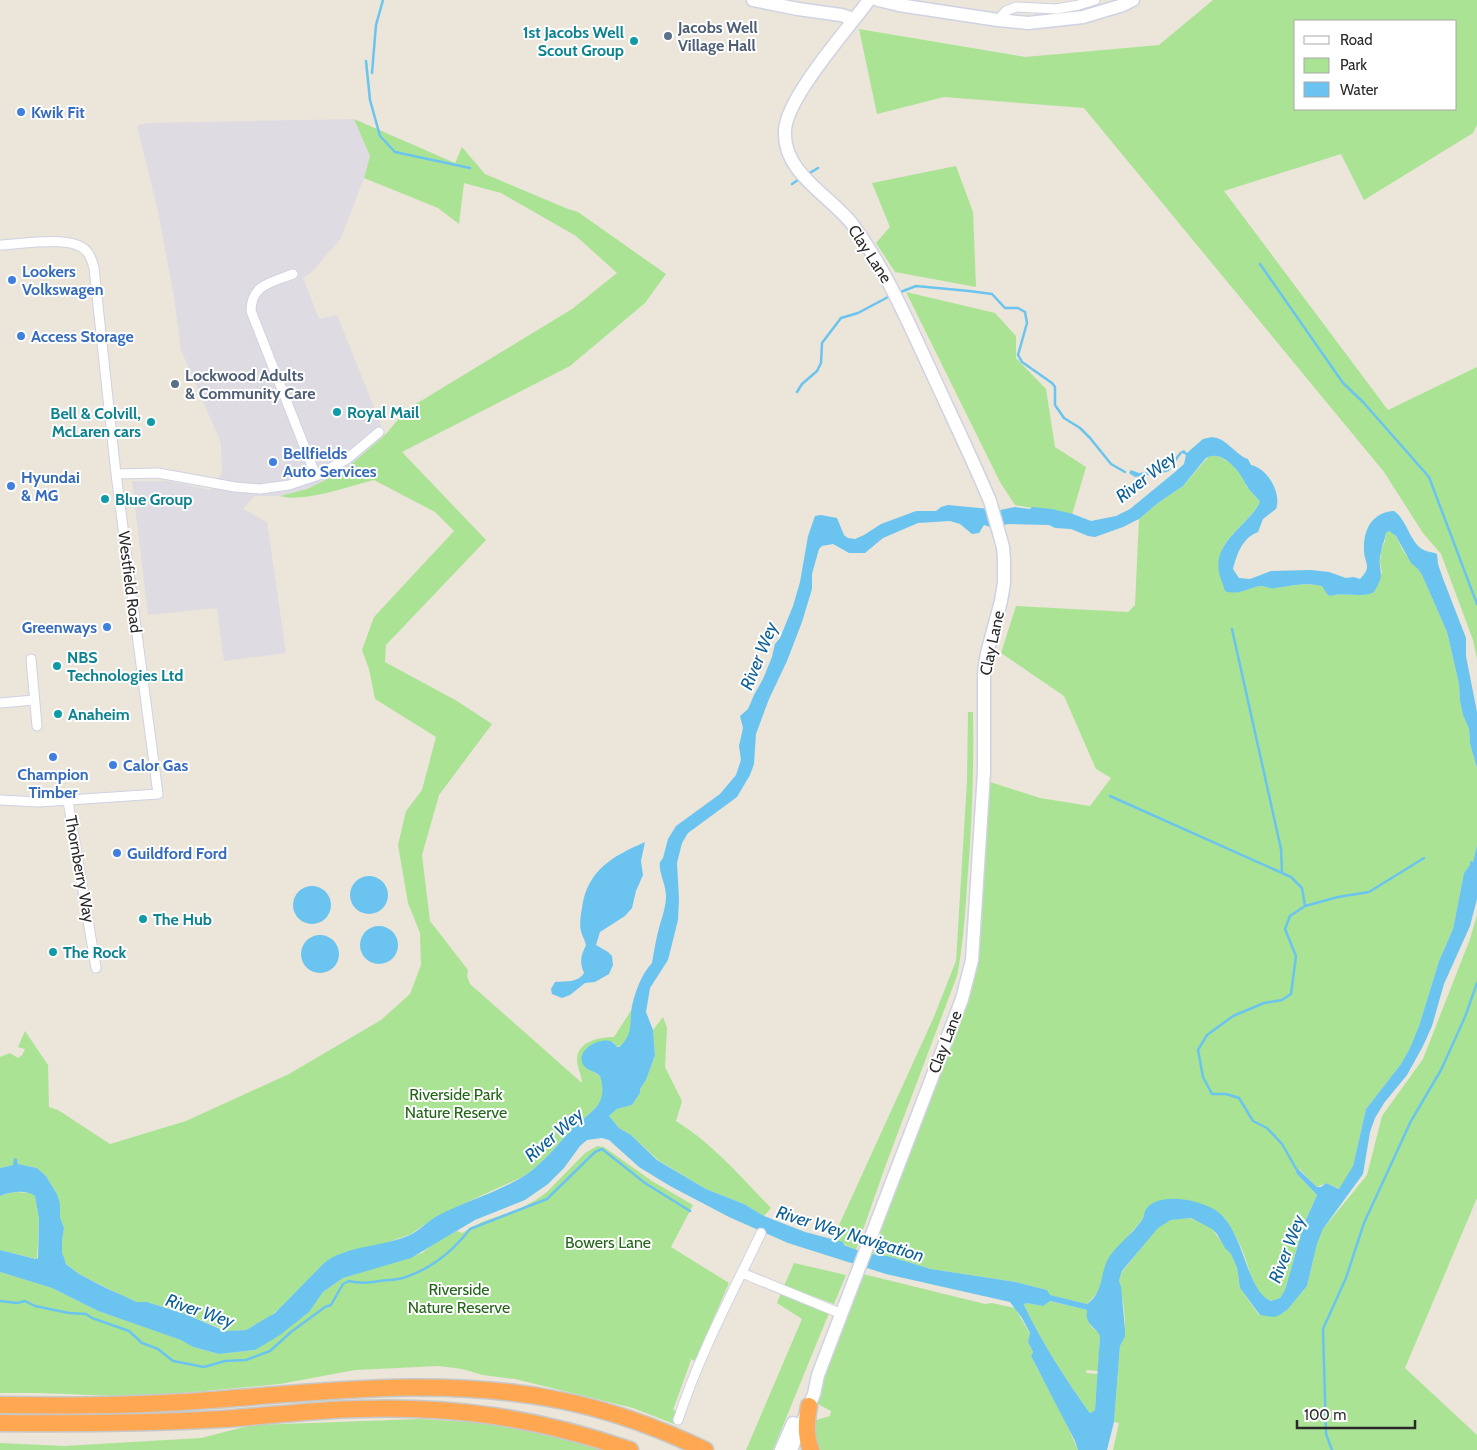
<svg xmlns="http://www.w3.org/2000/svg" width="1477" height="1450" font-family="Cabin,sans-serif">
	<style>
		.industrial { fill: #dedbe3 }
		.green { fill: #abe395; fill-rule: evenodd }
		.water { fill: #6bc4ef; fill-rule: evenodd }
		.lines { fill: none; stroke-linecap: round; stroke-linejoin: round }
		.stream { stroke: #6bc4ef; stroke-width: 2.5 }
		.street-casing { stroke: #cfd2e2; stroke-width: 11 }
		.secondary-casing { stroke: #cfd2e2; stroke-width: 15 }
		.highway-casing { stroke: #c7c7c7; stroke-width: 19 }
		.street { stroke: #fff; stroke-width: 9 }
		.secondary { stroke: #fff; stroke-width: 12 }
		.highway { stroke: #ffa851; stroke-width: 16 }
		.service-dot { fill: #5c6f8a; stroke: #fff; stroke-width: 2 }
		.culture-dot { fill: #0f9aa8; stroke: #fff; stroke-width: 2 }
		.shop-dot { fill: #3f7fe0; stroke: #fff; stroke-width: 2 }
		.labels { text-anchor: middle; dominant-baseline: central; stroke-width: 4; stroke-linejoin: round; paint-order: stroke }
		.service-label { font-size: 16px; font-weight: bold; fill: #4e5e75; stroke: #fff; text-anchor: start }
		.culture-label { font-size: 16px; font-weight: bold; fill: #0d838f; stroke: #fff; text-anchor: start }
		.shop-label { font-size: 16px; font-weight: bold; fill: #366cbe; stroke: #fff; text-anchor: start }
		.street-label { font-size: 16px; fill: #292929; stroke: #fff }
		.park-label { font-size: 16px; fill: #246619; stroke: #fff }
		.water-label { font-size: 18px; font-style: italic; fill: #0c609a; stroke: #fff }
	</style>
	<rect width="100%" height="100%" fill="#ebe5da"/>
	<path class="industrial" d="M354,119l16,37 -6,22 -23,60 -29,34 -9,6 16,41 18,-4 48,120 -43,37 -35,17 -27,7h-26l-11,13 24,13 19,131 -62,8 -7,-53 -69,7 -16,-134h37l41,9 12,-17 -1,-30 -40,-93 -7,-53 -16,-86 -21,-85 9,-3z"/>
	<path class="green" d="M1213,0h264v125l-4,8 -109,67 -23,-46 -117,37 164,219 89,-43v292l-4,-19 -32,-86 -18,-21 -39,-61 -300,-364 -140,-11 -67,17 -18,-85 166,28 134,-12zM1296,21h160v88h-160z
		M354,119l101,44 7,-16 23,27 83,35 10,3 88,62 -21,29 -75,63 -168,86 84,88 -100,105 -1,17 72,39 35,23 -53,71 -17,60 8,66 38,49 -1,6 3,8 112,99c0,-7 -5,-16 -5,-23 0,-19 23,-23 37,-23l18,-28c1,13 -1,33 -15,38l-3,-5 -29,25 15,9c3,9 5,19 0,27 -9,10 -20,18 -29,27 -16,17 -29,35 -49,47l-85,39 -26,18 -28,10 -38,8 -22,12 -43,44 -11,9 -23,13 -18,1 -43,-17 -38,-12h-10l-14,-6 -44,-22 -15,-12 -3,-17 3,-17 -4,-11 -3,-23 -11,-18 -9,-8 -19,-4 -1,-5 -4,6 -13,3v-111l10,-4 8,5 4,-3 3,-6 -7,-2 7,-16 23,34 1,42 9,3 52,34 76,-23 103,-47 92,-54 29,-26 11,-29 -1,-32 -12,-30 -10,-58 8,-34 16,-21 14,-53 -61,-38 -6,-30 -7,-19 12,-33 80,-86 -19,-19 -61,-32c-24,6 -71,23 -94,16l27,-7 35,-17 43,-37 21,-25 166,-101 45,-36 -41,-37 -75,-43 -37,-10 -5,41 -21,-16 -74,-30 6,-22z
		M956,166l17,46 3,75 -81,-15 -19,-29 14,-16 -18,-44z
		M906,292l89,21 21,23v22l30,31 9,58 31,20 -14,48 -57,-10 -15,-23z
		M1209,456h9l14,8 10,13 5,10 13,15c-9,19 -39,35 -40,57 0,10 3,22 5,31 13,6 23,-2 35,-4 4,0 10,2 15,2 19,-2 28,-6 48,-2l4,8 3,2c15,-4 28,2 43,-3l9,-21 -2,-9 1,-12 4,-10 1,-8 3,-2c9,4 10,13 15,21 5,8 13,14 18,23l25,57 12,52 1,17 3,14 6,14 1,15 7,24v77l-4,17 -9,11 -11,56 -14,32 -20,65 -10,24 -8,14 -35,45 -13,57 -13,23 -14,-6 -9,4 -18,-18 -3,4 21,22 -13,29 -19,66 -5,8 -9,3c-18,-7 -21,-32 -28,-49 -5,-13 -11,-23 -19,-35l-78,-8 -4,11 -34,40 -9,31 -12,13 -38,-9 -2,-5 -31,-8 -85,-13 -40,-12 -21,-2 99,-264 18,-210 53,17 50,8 21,-28 -15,-9 -32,-73 -63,-43 15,-47 112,6 7,-7 4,-86 19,-16 25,-17z
		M968,712h5c1,58 -1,115 -6,173 -2,30 -4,61 -10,91l-72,191 -29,83 -18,-9 -4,-5 99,-217 23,-58 11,-180z
		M1477,915v283l-72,170 72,67v15h-364l6,-27 -5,-1 6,-76c7,-15 5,-33 2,-49 -2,-6 0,-10 -3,-16l3,-9 35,-44 14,-8 19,-2 21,10 20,26 6,14 3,20 19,27h21l8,-6 19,-23 10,-42 6,-15 44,-54 15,-59 41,-57 47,-120z
		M663,1017l4,11 -2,39 17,34 -6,20c37,23 65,56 95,87l-7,8 -20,-12 -38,-15 -48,-29 -27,-25 -12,-7 -10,-12 8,-7 15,-4 8,-12v-4l6,-9 9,-23 -2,-27z
		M597,1146l7,1 48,34 41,24 -22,42 58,36 -34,78 -7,-3 3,2 -18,50 5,1 -4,13 -41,-16 -118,-29 -32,-4 -21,-6 -23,-3 -84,4 -75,14 -109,10 -53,2 -81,-3h-37v-121l52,16 46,23 84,29 11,7 26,7 36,-4 55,-40 13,-18 20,-14 79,-25 10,-8 25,-14 5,2 20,-11 37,-13 17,-9 11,-8 38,-39z
		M14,1192l18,1 3,2 4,24 -2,40 -37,-9v-54z
		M794,1263l52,12 -12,29 -50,-18z
		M863,1274l122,30 7,-1 23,5 15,26 -2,8 5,10 -2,4 6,12 25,46 16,36h-260l-3,-6 -2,-23 17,-5 1,-5 -15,-8 17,-56z
		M781,1293l48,20 -56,137h-27l56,-131 -25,-16z
		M1049,1301l38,9c0,6 1,12 5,17 3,4 6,3 8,9l-2,35 -11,-1 -1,3 12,1 -3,36 -4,3 -2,-1c-24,-34 -47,-69 -65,-107l2,-2 17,3z
		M419,1419l89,5 63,15 30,11h-601v-7l64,3 137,-8 51,-13z"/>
	<path class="water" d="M1212,437c16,2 22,17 36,22l3,6c16,3 31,28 25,44l-13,10 -5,13c-16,6 -21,22 -25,37l6,9 11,1 21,-8 40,-1 18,2 17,6 8,-1 6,2c13,-13 4,-16 4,-29 -1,-21 9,-38 30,-39 13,9 15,29 28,38 4,3 11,3 15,5l1,10 4,12 24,62v18l11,56v56l-7,-24 -1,-15 -6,-14 -3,-14 -1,-17 -12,-52 -25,-57 -4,-6 -7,-6 -15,-27 -7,-5 -3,2c-1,7 -4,12 -5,19 -5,19 7,20 -8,41 -15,5 -28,-1 -43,3l-3,-2 -5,-8c-19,-4 -28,0 -47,2 -5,1 -10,-2 -15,-2 -12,2 -22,10 -35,5 -2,-7 -5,-13 -6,-19 -6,-31 30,-47 41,-70 -4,-6 -10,-10 -13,-16 -3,-3 -3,-7 -6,-10 -7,-11 -22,-26 -35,-18l-23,28 -25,17 -19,16 -16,8 -28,10 -7,-1 -17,-7 -16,-1 -6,-3 -40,-1 -19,3 -6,-2 -5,8 -7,1 -12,-10 -10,-3 -32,2 -35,15 -18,15h-16l-16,-9 -11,2 -3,3 -7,25v15l-10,33 -15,39 -18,38 -13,35 -2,30 -4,11 -13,22 -49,36 -6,10 -5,20 2,36 -1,21 -10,40 -18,28 -4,24 7,18 2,26 -9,24 -6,9v4l-8,12 -15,4 -8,7 10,12 12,7 26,25 49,29 38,15 20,12 41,16 38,10 1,3 26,10 7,-1 14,3 40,12 85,13 31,8 3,5 37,9c16,-11 13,-28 20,-43 6,-12 19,-22 28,-32 2,-3 5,-6 7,-9 2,-3 2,-8 4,-11 14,-18 56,-9 72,3 27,21 28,79 53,89l9,-3 5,-8 19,-66 13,-29 -21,-22 2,-4 19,18h4l5,-4 13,6 14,-23 13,-57 35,-45 8,-14 10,-24 20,-65 14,-32 11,-56 6,-8v-4l3,1 4,-17v54l-7,27 -26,58 -12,42 -9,20 -16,29 -23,28 -9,15 -5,14 -7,42 -40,55 -6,15 -10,42 -19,23 -8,6 -6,2 -14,-2 -20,-27 -3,-20 -6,-14 -6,-6 -8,-14 -5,-5 -21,-11 -20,2 -13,8 -36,43 -3,10 2,5 4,44v6l-5,10 -6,76 -7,28h-29l-3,-9 -44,-85 2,-4 -5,-10 2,-9 -8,-15 -12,-16 -124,-28 -98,-31 -59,-26 -59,-31 -31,-19 -30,-27 -7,-2 -15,2 -7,6 -16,22 -16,16 -23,16 -50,20 -64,38 -68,20 -20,14 -14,20 -29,23 -25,15 -36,4 -26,-7 -12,-7 -83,-29 -46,-23 -52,-16v-22l36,9 2,-1 1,-39 -4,-23c-10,-7 -24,-4 -35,0v-28l13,-3 1,-7 3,1 1,5 19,4 9,8 11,18 3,10v13l4,11 -2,13v11l4,12 13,10 27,14 31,14h10l38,12 40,17 21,-1 29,-17 48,-49c21,-19 63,-17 89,-30 9,-5 16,-13 25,-18 29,-15 63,-24 90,-42 18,-13 31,-30 46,-46 18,-18 36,-22 27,-52 -4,-4 -10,-5 -14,-8 -18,-16 22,-39 31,-21h2c15,-12 10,-25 13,-41 3,-14 10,-33 20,-43 2,-12 4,-24 7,-35 3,-11 7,-21 7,-32 0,-12 -8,-25 -6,-34l3,-4 5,-19 8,-13 44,-32 16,-19 5,-15 -2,-14 4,-18 -3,-12 8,-7 6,-14 9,-16 9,-22 3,-13 5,-6 13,-32 7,-24 8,-46 7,-20 6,-1 16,3 7,17 4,3 7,1 9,-4 17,-11 35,-13h20l5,-4 7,-2 52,5 15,-3 15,2 2,-2 20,2 21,5 18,7 25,-5 14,-7 45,-37 9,-8 2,-9 -4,-2 -13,18 -6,2 -28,4 -6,-4 2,-3 8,3 27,-4 14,-17 4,-2 3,3 16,-14zM1050,1301l37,9c0,3 -1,6 0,8 2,8 10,11 13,18l-5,74 -4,3 -2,-1c-24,-34 -47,-69 -65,-107l2,-2 17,3z
		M645,842l-4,19 2,14 -7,16 -4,17 -7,8 -25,16 -4,13 12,7 4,4 1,9 -4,9 -14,8 -10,1 -15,12 -8,3 -10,-4 -1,-5 4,-7c10,-1 23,1 29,-9 -5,-12 -3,-17 2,-28 -1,-5 -4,-9 -5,-14 -2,-7 0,-17 1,-23 5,-38 31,-52 63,-66z
		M350 895a19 19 0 1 1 38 0a19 19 0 1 1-38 0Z
		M293 905a19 19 0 1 1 38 0a19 19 0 1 1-38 0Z
		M360 945a19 19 0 1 1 38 0a19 19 0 1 1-38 0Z
		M301 954a19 19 0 1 1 38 0a19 19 0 1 1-38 0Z"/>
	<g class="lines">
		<path class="stream" d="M366,61l4,39 10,36 15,16 75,16
			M372,73l4,-48 7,-25
			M808,174l10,-6
			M792,184l9,-6
			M1260,264l83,119 20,19 66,75 48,127
			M898,293l18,-7 53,5 23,3 13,14h13l7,4 2,11 -9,32 4,7 30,21 3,4v18l9,13 16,10 10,10 21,26 14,8
			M797,392l5,-8 15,-13 4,-8 1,-20 19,-25 17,-5 32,-17
			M1232,629l49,220 1,23
			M1110,796l181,81 11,11 3,18
			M1298,1172l-16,-28 -15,-16 -14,-7 -14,-23 -13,-4h-14l-9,-17 -5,-27 9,-15 26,-19 31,-13 18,-3 9,-6 5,-38 -11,-27 5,-13 15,-10 33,-9 31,-5 55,-34
			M0,1301l17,2 8,-2 10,5 34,7 17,1 6,4 37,13 13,12 16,6 15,12 31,6 21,-6 21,-1 24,-9 21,-19 34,-25 6,-2 12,-21 6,-3c11,3 20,2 31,0 8,-1 18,-1 26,-4 26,-9 47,-26 64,-48l77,-30 48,-47 7,-3 43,34 45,28
			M1332,1450l-6,-16 -3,-105 23,-51 18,-55 47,-102 30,-51 24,-53 12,-34"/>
		<g class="street-casing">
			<path id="street" d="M998,20l8,-9 10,-4 40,2 23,-4 16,-5
				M0,245c21,-1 66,-9 83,3 7,5 9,13 11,20l22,206 42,320 -119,8 -39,-2
				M293,274c-20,8 -42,10 -42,37l65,165
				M116,474l42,-1 77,14 25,2 29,-4 27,-9 31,-17 32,-27
				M31,659l6,67
				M0,703l34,-3
				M68,801l28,167
				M742,1273l100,41
				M678,1420c21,-65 54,-126 83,-187"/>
		</g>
		<g class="secondary-casing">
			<path id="secondary" d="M753,0l45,9 43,6 13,4
				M878,0l21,5 99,15 30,3 55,-6 40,-12 10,-5
				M781,1450l12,-27
				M791,1450l23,-56 4,-19 131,-342 13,-34 10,-39 12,-188v-98l3,-21 14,-52 3,-18v-23l-1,-13 -13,-46c-19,-45 -40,-88 -60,-132 -23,-49 -44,-99 -77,-144 -23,-30 -71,-52 -68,-95 2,-33 63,-101 84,-130"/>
		</g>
		<g class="highway-casing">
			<path id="highway" d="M0,1405c61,1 121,1 182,-3 125,-8 253,-27 377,-2 51,10 100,28 146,50
				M809,1406c-3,15 -4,29 2,44
				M0,1423c74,1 149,0 223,-4 45,-3 90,-9 136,-10 98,-3 178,9 271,41"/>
		</g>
		<use href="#street" class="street"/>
		<use href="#secondary" class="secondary"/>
		<use href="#highway" class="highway"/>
	</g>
	<g class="service-dot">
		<circle cx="668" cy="36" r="5"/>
		<circle cx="175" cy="384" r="5"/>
	</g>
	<g class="culture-dot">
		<circle cx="634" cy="41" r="5"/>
		<circle cx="337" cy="412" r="5"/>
		<circle cx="151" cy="422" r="5"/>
		<circle cx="105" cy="499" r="5"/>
		<circle cx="57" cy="666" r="5"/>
		<circle cx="58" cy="714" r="5"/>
		<circle cx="143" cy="919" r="5"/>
		<circle cx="53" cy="952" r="5"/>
	</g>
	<g class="shop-dot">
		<circle cx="21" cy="112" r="5"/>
		<circle cx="12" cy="280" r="5"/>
		<circle cx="21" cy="336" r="5"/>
		<circle cx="273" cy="462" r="5"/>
		<circle cx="11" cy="486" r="5"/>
		<circle cx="107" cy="627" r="5"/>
		<circle cx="53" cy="757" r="5"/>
		<circle cx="113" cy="765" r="5"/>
		<circle cx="117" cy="853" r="5"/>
	</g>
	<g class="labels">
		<g class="service-label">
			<text x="678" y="27">Jacobs Well<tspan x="678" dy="18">Village Hall</tspan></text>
			<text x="185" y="375">Lockwood Adults<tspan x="185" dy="18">&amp; Community Care</tspan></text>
		</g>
		<g class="culture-label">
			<text x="624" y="32" text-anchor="end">1st Jacobs Well<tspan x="624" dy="18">Scout Group</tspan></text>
			<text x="347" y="412">Royal Mail</text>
			<text x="141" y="413" text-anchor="end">Bell &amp; Colvill,<tspan x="141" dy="18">McLaren cars</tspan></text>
			<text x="115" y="499">Blue Group</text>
			<text x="67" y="657">NBS<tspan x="67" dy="18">Technologies Ltd</tspan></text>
			<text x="68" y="714">Anaheim</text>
			<text x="153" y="919">The Hub</text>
			<text x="63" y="952">The Rock</text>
		</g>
		<g class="shop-label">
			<text x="31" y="112">Kwik Fit</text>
			<text x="22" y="271">Lookers<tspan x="22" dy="18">Volkswagen</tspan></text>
			<text x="31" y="336">Access Storage</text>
			<text x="283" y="453">Bellfields<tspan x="283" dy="18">Auto Services</tspan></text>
			<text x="21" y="477">Hyundai<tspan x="21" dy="18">&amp; MG</tspan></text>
			<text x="97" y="627" text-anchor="end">Greenways</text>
			<text x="123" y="765">Calor Gas</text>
			<text x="53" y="774" text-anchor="middle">Champion<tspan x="53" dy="18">Timber</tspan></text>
			<text x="127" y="853">Guildford Ford</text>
		</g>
		<g class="street-label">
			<text transform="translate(870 254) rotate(57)">Clay Lane</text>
			<text transform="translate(130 582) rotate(83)">Westfield Road</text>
			<text transform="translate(992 643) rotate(-78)">Clay Lane</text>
			<text transform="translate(80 869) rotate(80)">Thornberry Way</text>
			<text transform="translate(945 1042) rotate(-69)">Clay Lane</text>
		</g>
		<g class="park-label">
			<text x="456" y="1094">Riverside Park<tspan x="456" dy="18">Nature Reserve</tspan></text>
			<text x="608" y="1242">Bowers Lane</text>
			<text x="459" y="1289">Riverside<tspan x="459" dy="18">Nature Reserve</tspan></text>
		</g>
		<g class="water-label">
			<text transform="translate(1146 477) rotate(-38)">River Wey</text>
			<text transform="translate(759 656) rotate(-68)">River Wey</text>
			<text transform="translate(554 1135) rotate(-41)">River Wey</text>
			<text transform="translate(850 1234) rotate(17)">River Wey Navigation</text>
			<text transform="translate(1287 1249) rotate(-69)">River Wey</text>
			<text transform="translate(200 1311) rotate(19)">River Wey</text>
		</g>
	</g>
	<rect x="1294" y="20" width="162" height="90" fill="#ffffff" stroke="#a9a9a9"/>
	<rect x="1304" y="36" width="25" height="8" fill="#ffffff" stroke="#a9a9a9"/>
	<text x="1340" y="45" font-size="15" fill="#292929">Road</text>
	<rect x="1304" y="58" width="25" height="15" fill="#abe395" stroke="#a9a9a9"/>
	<text x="1340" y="70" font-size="15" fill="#292929">Park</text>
	<rect x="1304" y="82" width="25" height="15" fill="#6bc4ef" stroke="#a9a9a9"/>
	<text x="1340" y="95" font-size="15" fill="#292929">Water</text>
	<path d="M1297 1420v8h118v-8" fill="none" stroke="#292929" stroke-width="2.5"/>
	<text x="1304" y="1420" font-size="15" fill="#292929" stroke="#ffffff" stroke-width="4" paint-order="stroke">100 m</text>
</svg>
